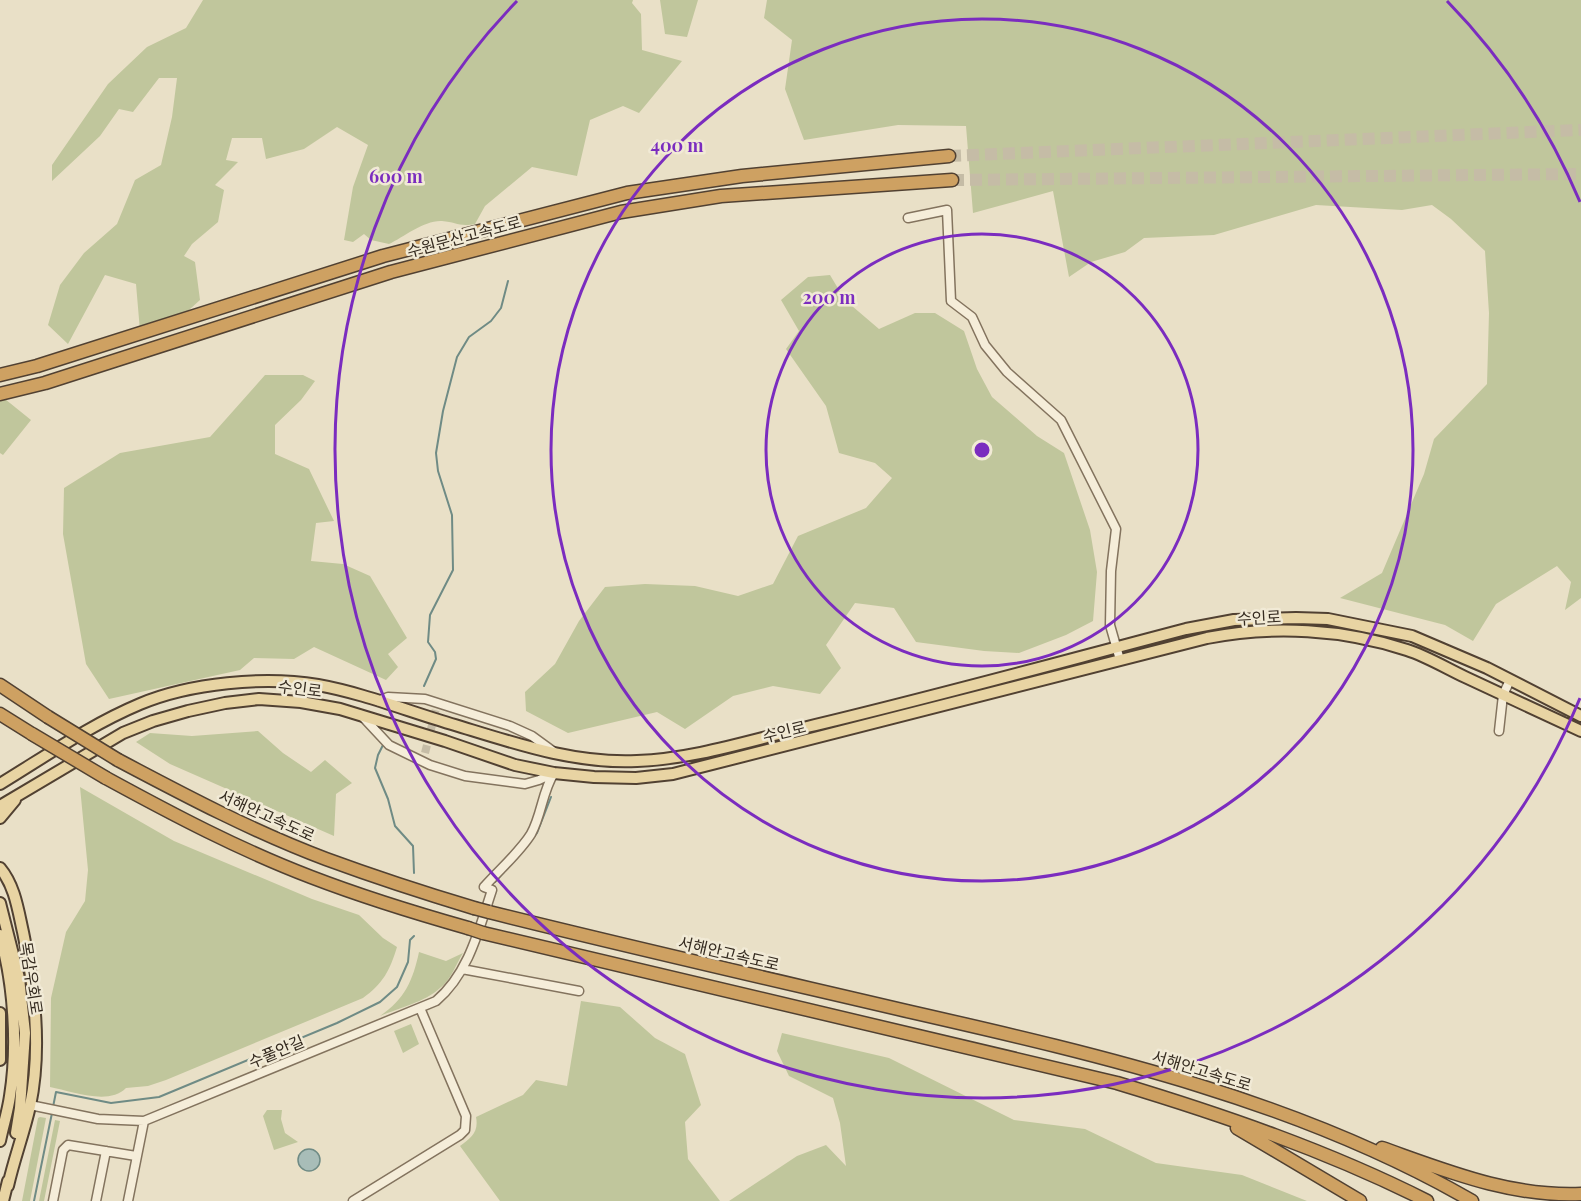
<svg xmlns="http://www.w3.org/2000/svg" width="1581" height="1201" font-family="'Playfair Display','Noto Sans KR',serif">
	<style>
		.green { fill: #c0c69c }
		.water { fill: #a8bdb8; stroke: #6f8b85; stroke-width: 1.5 }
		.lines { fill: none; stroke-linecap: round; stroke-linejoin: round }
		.stream { stroke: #6f8b85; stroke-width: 2 }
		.minor-tunnel { stroke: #c5bca6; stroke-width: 8; stroke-dasharray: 8 4; stroke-linecap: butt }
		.highway-tunnel { stroke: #c5bca6; stroke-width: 12; stroke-dasharray: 12 6; stroke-linecap: butt }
		.minor-casing { stroke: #83735e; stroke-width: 11 }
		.major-casing { stroke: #514132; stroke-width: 14 }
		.highway-casing { stroke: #514132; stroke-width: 15 }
		.minor { stroke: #f5edd9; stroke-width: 8 }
		.major { stroke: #e8d4a3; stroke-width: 10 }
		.highway { stroke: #cea162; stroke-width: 12 }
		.highway-bridge-casing { stroke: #514132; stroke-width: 15; stroke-linecap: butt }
		.highway-bridge { stroke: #cea162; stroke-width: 12 }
		.ring { fill: none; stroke: #7b2cbf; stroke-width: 3 }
		.labels { text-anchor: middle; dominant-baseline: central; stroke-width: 5; stroke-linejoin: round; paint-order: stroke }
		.street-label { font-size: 16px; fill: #352b20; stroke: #f1ead6 }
		.centre { fill: #7b2cbf; stroke: #f1ead6; stroke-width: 3 }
		.ring-label { font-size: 18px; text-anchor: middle; font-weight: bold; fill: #7b2cbf; stroke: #f1ead6; stroke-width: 5; stroke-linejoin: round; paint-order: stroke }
	</style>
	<rect width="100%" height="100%" fill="#e9e0c7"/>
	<path class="green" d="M203,0h430l-1,3 9,11 1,36 40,11 -43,52 -16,-7 -33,14 -13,56 -45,-9 -47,39 -10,18c-16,3 -19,-2 -33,-3 -18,-1 -38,16 -53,23l-18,-4 -7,-6 -11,8 -9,-2 9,-53 15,-42 -31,-18 -33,22 -38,10 -4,-21h-30l-6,22 12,2 -23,23 9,5 -6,32 -26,22 -8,12 11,6 5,38 -31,28 -29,3 -4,-47 -31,-9 -37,69 -20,-19 12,-40 24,-32 33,-29 18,-44 26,-15 11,-48 5,-39h-18l-26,34 -14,-3 -19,27 -48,45v-16l56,-81 39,-37 39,-19z
		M660,0h38l-11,37 -22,-3z
		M767,0h814v598l-16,12 6,-28 -14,-16 -61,38 -23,37 -28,-16 -105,-27 42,-25 42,-99 10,-35 53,-55 2,-71 -4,-62 -34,-32 -19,-14 -30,5 -86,-5 -102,30 -70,3 -19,14 -34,10 -22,15 -16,-86 -80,22 -7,-87 -68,-1 -94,15 -19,-51 7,-49 -28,-22z
		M830,275l15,25 34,29 36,-16h20l29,18 13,38 15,28 45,39 27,17 26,77 7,42 -4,49 -27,14 -47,18 -35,-2 -68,-9 -22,-34 -39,-5 -29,42 15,23 -21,26 -47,-8 -40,10 -48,33 -28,-17 -89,21 -42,-22 -1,-19 30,-28 24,-43 26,-34 40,-3 50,2 43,10 35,-12 25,-48 68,-28 26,-30 -17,-15 -36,-10 -13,-47 -40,-57 13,-18 -18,-31 27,-23z
		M265,375h38l12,6 -14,19 -26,25v29l34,15 25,52 -18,2 -5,38 32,3 27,12 37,62 -19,16 10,13 -12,13 -72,-33 -20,12 -40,-1 -14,12 -131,29 -23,-35 -23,-130 1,-46 56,-35 90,-16z
		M0,395l31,25 -28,35 -3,-2z
		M258,731l25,22 28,19 14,-12 27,23 -16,11 -2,42 -164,-72 -34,-22 14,-9 42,3z
		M80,787l94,54 138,58 47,16 24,23 14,9c-7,23 -14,37 -34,51l-197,82 -18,6 -22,2c-17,18 -55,3 -76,-1l1,-89 15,-66 19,-31 3,-31z
		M419,952l27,9 17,-8c-7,11 -12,27 -23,35 -15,14 -41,20 -60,28 25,-17 33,-36 39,-64z
		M581,1001l39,6 35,31 30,16 16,51 -16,17 3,37 32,42h-220l-40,-55c11,-8 19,-14 16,-29l47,-22 13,-15 31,6z
		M411,1024l8,20 -16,9 -9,-22z
		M782,1033l107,25 125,62 71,9 71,34 86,12 65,26h-578l68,-45 29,-11 20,21 -6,-43 -7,-25 -44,-22 -12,-25z
		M267,1110h15l-1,9 4,14 13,9 -24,8 -11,-34z
		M40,1117l6,1 -16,83h-8l16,-83z
		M55,1120l5,1 -16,80h-5z"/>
	<path class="water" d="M298 1160a11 11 0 1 1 22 0a11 11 0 1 1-22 0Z"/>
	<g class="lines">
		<path class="stream" d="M424,686l12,-27 -1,-7 -7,-10 2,-27 23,-45 -1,-55 -14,-44 -2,-18 7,-42 14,-54 12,-20 22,-16 10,-13 7,-27
			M383,745l-5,10 -3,13 13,31 7,27 18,20 1,27
			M533,838l4,-5 14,-36
			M495,882l9,-10
			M53,1107l3,-15 55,11 48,-6 178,-74 43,-21 17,-15 11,-25 2,-22 4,-4
			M34,1201l18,-88"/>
		<path class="minor-tunnel" d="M425,753l11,-44"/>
		<path class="highway-tunnel" d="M949,156l632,-26
			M952,180l629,-6"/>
		<g class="minor-casing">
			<path id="minor" d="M908,218l39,-8 4,91 21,16 13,28 22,27 54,48 55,109 -5,42 -1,54 10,35
				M378,701l10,-4 37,2 85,27 22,10 22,16
				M361,715l28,30 41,20 35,11 60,8 14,-4 15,-7
				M1499,731l4,-36 7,-15
				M462,969l117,22
				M30,1105l68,14 46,2 292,-120c33,-28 43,-72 56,-111l-8,-3c15,-17 35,-34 47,-53 11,-20 11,-42 23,-61
				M53,1201l10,-51 5,-5 68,11
				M96,1201l10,-50
				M128,1201l16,-80
				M353,1201l107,-66 5,-5 1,-14 -46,-108"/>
		</g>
		<g class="major-casing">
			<path id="major" d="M0,784c46,-28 90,-59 140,-80 50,-21 124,-28 178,-19 45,8 92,27 137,40 59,18 119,39 182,36 57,-2 114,-21 170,-34 127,-30 253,-65 379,-98l48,-9 62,-2 32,1 84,17 75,32 94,48
				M0,806l123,-73 30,-12 35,-10 37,-8 34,-4 42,3 39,7 105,32 70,24 39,8 40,4 42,1 37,-4 534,-136c66,-13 136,-9 200,12 19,6 39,18 58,27 38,18 77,36 116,54
				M0,818l15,-18
				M0,868c15,18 18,42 23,64 12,56 19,117 7,174 -6,27 -16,53 -22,80
				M0,903l19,75 6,55 -5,75 -4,25
				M0,935c14,49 18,111 10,161 -2,15 -7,30 -10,45
				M0,1013v47
				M3,1201l5,-20"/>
		</g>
		<g class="highway-casing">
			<path id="highway" d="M0,375l37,-9 346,-110 244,-63 115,-17 207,-20
				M0,394l45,-11 346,-111 230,-60 100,-16 231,-16
				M0,685l48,32
				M0,714l32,20
				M118,760c68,36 136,72 208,99 49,18 98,34 148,49
				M106,778c66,36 134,72 205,99 52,20 104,36 157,51
				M489,912c140,35 281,67 422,100 193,44 388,89 561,189
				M483,933l634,150c106,32 211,68 310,118
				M1237,1128l123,73
				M1382,1148c65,23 128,49 199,46"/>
		</g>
		<use href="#minor" class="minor"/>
		<use href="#major" class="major"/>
		<use href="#highway" class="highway"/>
		<g class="highway-bridge-casing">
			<path id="highway-bridge" d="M48,717l70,43
				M32,734l74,44
				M474,908l15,4
				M468,928l15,5"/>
		</g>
		<use href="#highway-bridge" class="highway-bridge"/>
	</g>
	<g class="ring">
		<circle cx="982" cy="450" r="216"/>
		<circle cx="982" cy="450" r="431"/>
		<path d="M1580 698A647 647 0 1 1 517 1M1447 1A647 647 0 0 1 1580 202"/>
	</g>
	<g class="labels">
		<g class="street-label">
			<text transform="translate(464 236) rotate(-15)">수원문산고속도로</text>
			<text transform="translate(1259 617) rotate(-3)">수인로</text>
			<text transform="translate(300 688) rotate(7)">수인로</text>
			<text transform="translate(784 731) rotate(-14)">수인로</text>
			<text transform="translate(267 815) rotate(24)">서해안고속도로</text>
			<text transform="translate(729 953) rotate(13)">서해안고속도로</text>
			<text transform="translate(32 978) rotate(81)">목감우회로</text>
			<text transform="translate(276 1051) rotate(-23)">수풀안길</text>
			<text transform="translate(1202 1070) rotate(17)">서해안고속도로</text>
		</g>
	</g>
	<circle cx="982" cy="450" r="9" class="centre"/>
	<g class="ring-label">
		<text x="677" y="152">400 m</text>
		<text x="396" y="183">600 m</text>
		<text x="829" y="304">200 m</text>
	</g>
</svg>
